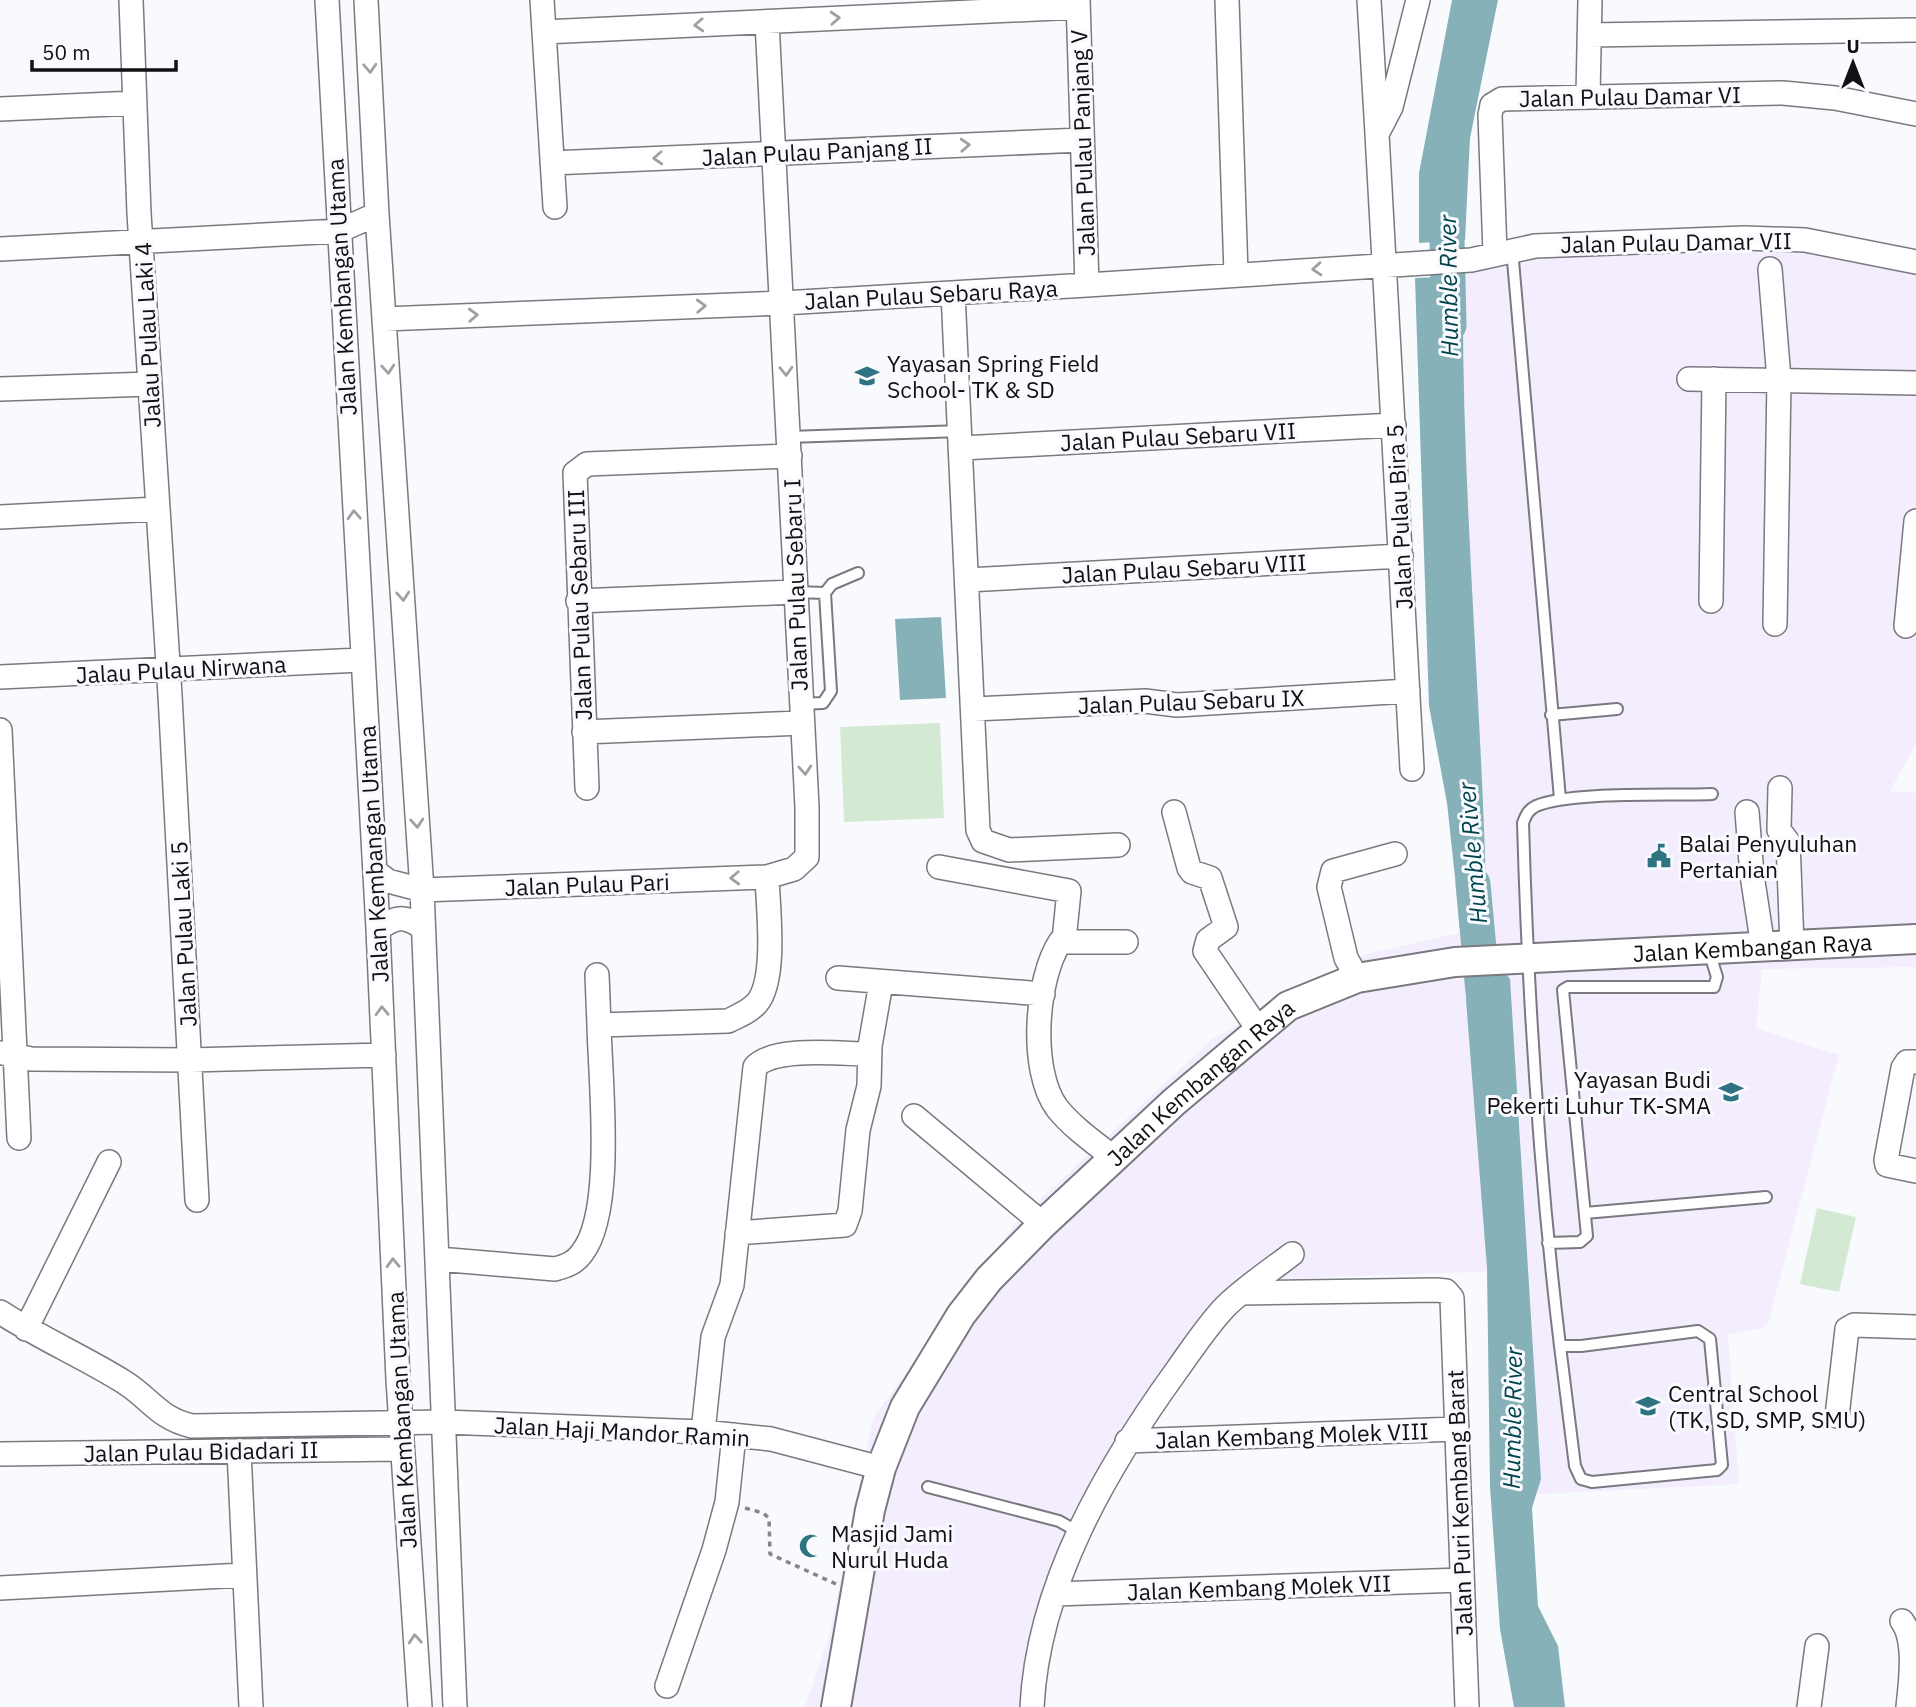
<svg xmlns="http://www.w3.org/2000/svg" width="1916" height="1707" font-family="'IBM Plex Sans',sans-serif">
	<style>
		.commercial { fill: #f3edfe }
		.green { fill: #d3e9d3 }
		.water { fill: #86b1b8 }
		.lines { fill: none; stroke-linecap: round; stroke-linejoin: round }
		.river { stroke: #86b1b8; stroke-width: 35 }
		.service-casing { stroke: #797a80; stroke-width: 14 }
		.minor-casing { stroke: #797a80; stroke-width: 26 }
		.tertiary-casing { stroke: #797a80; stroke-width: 32 }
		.path { stroke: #868689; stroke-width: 3.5; stroke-dasharray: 5 5; stroke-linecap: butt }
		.service { stroke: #fff; stroke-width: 10 }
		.minor { stroke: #fff; stroke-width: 23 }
		.tertiary { stroke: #fff; stroke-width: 28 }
		.oneway { stroke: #a0a0a1 }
		.labels { text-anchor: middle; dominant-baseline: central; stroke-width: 6; stroke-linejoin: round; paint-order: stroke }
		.street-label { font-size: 23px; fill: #111113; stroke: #f9fafe }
		.poi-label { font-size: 23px; fill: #111113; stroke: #f9fafe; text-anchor: start }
		.water-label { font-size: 24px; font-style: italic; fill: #00444c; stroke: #f9fafe }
	</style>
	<rect width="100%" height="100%" fill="#f9fafe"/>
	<path class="commercial" d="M1822,231l94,17v496l-26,47 26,2v174l-154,2 -6,59 83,27 -72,272 -39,8 11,149 -222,11 -13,-224 -227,8 -62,28 -40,45 -99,174 -45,181h-226l25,-74 43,-215 146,-199 193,-180 151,-84 108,-25 -21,-668 62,-13z"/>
	<path class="green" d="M940,723l4,95 -100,4 -4,-95z
		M1817,1208l39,9 -17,75 -39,-8z"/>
	<path class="water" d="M1452,0h46l-28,138 -5,102 -46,3v-70z
		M1463,276c-2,218 20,435 24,653l-26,4 -14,-130 -18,-97 -14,-428z
		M941,617l5,81 -46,2 -5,-81z
		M1502,968l8,11 31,500 -9,29 6,98 20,40 7,61h-51l-14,-78 -10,-142 -3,-219 -21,-268 1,-20 5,-9z"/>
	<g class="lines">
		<path class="river" d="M1446,196l3,129
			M1473,884l10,108"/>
		<g class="service-casing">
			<path id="service" d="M1512,249l48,550
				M789,437l172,-6
				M795,592l30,1
				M800,704l23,-1 8,-12 -6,-98 7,-9 26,-11
				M1551,715l66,-6
				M1585,1213l181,-16
				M1548,1243l32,-1 7,-6 -24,-246 5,-3h146l3,-10 -8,-26
				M1560,1346l15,120 6,13 11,3 125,-12 5,-5 -12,-126 -12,-8 -117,15h-21c-21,-174 -32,-348 -37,-523 3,-8 5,-13 13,-17 35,-15 134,-10 176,-12
				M928,1487l131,34 21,12"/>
		</g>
		<g class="minor-casing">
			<path id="minor" d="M131,0l8,213 31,482 27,505
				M327,0l51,929 20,451 22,327
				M366,0l11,214 45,676 33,817
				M542,0l13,207
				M1078,0l9,285
				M1227,0l9,274
				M1369,0l8,133
				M544,32l534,-25
				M1589,35l327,-5
				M1588,95l2,-95
				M0,109l135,-6
				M552,163l530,-23
				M0,249l339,-18 38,-17
				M1495,253l-5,-138 2,-10 10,-6 281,-6 52,5 81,16
				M1770,269l9,110 -4,245
				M953,293l25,537 5,11 26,9 109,-5
				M384,319l399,-16 304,-18 384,-25 64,-14 209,-8 61,2 111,22
				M1689,379l227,4
				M0,389l150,-5
				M962,448l432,-23
				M0,517l157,-8
				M968,580l433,-24
				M578,601l217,-9
				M1711,601l3,-222
				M1906,626l10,-105
				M0,677l361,-17
				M973,709l172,-8 32,4 231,-14
				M0,730l19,408
				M584,732l217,-9
				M1412,769l-35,-635 14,-27 27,-107
				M587,788l-12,-315 12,-9 203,-8
				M1780,788l-1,42 9,12 4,103
				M1174,812l15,56 3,4 18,6 16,49 -18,13 -3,11 53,78
				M1747,812l5,63 11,72
				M939,867l130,24 -5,49
				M375,871l13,10 34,9 345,-13 27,-8 13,-12v-50l-40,-785
				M378,929c18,-13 27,-14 45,-1
				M597,975l2,50
				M838,978l205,16
				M1357,978l-11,-20 -17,-71 4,-16 62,-17
				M3,1053l28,6 159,1 194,-5
				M1916,1062h-9l-4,6 -17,92 1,5 29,6
				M914,1116l129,108
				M1114,1158c-19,-15 -42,-31 -57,-50 -28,-38 -21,-129 3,-166h66
				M737,1233l108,-8 5,-14 8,-81 11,-44 1,-40 11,-63
				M438,1259l117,10c11,-3 20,-6 27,-16 33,-41 18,-174 17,-228l129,-4c10,-5 21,-9 29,-18 20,-24 11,-95 10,-126
				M1242,1293l194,-3 10,1 6,7 15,409
				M0,1312c40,26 84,45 124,70 27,17 34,36 68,44l252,-4 259,10 68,7 110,29
				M26,1329l83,-167
				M1837,1416l10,-87 7,-4 62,2
				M703,1432l10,-95 19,-52 23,-218c19,-21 86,-13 114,-13
				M1127,1441l329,-12
				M239,1451l12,256
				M0,1454l402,-5
				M0,1588l243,-13
				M1055,1594l407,-14
				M1902,1621c14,19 9,59 6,86
				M667,1686l47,-136 13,-48 7,-67
				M1032,1707c6,-123 75,-240 145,-337 15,-21 30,-44 48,-63 20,-20 45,-36 67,-53
				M1809,1707l8,-61"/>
		</g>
		<g class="tertiary-casing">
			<g id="tertiary">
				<path id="s1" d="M836,1707l34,-197 11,-42 24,-61 56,-92 28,-36 54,-55 131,-122 114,-96 69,-28 98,-16 461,-23"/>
			</g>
		</g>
		<path class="path" d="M745,1508l18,5 6,5 1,36 66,30"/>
		<use href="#service" class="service"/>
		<use href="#minor" class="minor"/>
		<use href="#tertiary" class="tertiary"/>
	</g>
	<defs><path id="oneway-chevron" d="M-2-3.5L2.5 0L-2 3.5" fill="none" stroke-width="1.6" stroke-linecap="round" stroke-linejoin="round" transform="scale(1.75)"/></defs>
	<g class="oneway">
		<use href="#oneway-chevron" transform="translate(835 18) rotate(-3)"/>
		<use href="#oneway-chevron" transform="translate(699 25) rotate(177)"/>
		<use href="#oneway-chevron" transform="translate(370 68) rotate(87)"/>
		<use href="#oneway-chevron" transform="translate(965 145) rotate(-3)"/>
		<use href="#oneway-chevron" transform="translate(658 158) rotate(177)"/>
		<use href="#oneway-chevron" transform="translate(1317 269) rotate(176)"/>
		<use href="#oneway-chevron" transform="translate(701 306) rotate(-2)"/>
		<use href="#oneway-chevron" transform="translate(473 315) rotate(-2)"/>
		<use href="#oneway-chevron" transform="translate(388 369) rotate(86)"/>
		<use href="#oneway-chevron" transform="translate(786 371) rotate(88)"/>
		<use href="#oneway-chevron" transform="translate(354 515) rotate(-93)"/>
		<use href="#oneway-chevron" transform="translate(403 596) rotate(86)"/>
		<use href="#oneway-chevron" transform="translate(805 770) rotate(86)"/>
		<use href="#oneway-chevron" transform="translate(417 823) rotate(86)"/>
		<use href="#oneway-chevron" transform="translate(735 878) rotate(178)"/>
		<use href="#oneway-chevron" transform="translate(382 1011) rotate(-92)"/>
		<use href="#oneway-chevron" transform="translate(393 1263) rotate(-92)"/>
		<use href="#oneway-chevron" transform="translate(415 1639) rotate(-94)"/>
	</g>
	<defs>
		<g id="school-bare" transform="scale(1.89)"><path d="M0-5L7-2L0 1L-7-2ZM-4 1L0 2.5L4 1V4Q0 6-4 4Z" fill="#2d7381" stroke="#f9fafe" stroke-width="2.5" paint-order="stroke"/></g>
		<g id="civic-bare" transform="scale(1.89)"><path d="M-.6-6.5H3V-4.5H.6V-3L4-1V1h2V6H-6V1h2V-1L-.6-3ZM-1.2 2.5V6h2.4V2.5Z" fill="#2d7381" stroke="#f9fafe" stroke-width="2.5" paint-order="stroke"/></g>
		<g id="mosque-bare" transform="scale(1.89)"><path d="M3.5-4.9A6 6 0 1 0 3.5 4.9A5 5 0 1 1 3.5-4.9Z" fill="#2d7381" stroke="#f9fafe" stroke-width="2.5" paint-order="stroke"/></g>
	</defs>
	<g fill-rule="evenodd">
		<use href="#school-bare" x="867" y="376"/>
		<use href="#civic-bare" x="1659" y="856"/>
		<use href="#school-bare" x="1731" y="1092"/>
		<use href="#school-bare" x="1648" y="1406"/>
		<use href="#mosque-bare" x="811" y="1546"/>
	</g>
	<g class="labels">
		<g class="street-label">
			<text transform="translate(1630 96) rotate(-1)">Jalan Pulau Damar VI</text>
			<text transform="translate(1082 143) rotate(-92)">Jalan Pulau Panjang V</text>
			<text transform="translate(817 151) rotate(-3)">Jalan Pulau Panjang II</text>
			<text transform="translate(1676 242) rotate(-1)">Jalan Pulau Damar VII</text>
			<text transform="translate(341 287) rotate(-93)">Jalan Kembangan Utama</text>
			<text transform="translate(931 294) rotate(-3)">Jalan Pulau Sebaru Raya</text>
			<text transform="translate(147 335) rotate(-93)">Jalau Pulau Laki 4</text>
			<text transform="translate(1178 436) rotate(-3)">Jalan Pulau Sebaru VII</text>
			<text transform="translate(1399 517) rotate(-93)">Jalan Pulau Bira 5</text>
			<text transform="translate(1184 568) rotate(-3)">Jalan Pulau Sebaru VIII</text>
			<text transform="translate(795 585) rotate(-92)">Jalan Pulau Sebaru I</text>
			<text transform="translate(579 605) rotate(-92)">Jalan Pulau Sebaru III</text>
			<text transform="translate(181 669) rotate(-3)">Jalau Pulau Nirwana</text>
			<text transform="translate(1191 701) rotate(-2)">Jalan Pulau Sebaru IX</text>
			<text transform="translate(373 854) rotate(-93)">Jalan Kembangan Utama</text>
			<text transform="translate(587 884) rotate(-2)">Jalan Pulau Pari</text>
			<text transform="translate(183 934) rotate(-93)">Jalan Pulau Laki 5</text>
			<text stroke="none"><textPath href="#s1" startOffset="1339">Jalan Kembangan Raya</textPath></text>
			<text stroke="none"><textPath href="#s1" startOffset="751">Jalan Kembangan Raya</textPath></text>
			<text transform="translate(401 1420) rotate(-93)">Jalan Kembangan Utama</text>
			<text transform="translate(622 1431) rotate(3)">Jalan Haji Mandor Ramin</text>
			<text transform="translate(1292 1435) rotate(-2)">Jalan Kembang Molek VIII</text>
			<text transform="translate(201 1451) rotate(-1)">Jalan Pulau Bidadari II</text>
			<text transform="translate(1459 1503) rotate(-92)">Jalan Puri Kembang Barat</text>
			<text transform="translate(1259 1587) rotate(-2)">Jalan Kembang Molek VII</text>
		</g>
		<g class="poi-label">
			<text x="887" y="363">Yayasan Spring Field<tspan x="887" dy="26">School- TK &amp; SD</tspan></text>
			<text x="1679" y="843">Balai Penyuluhan<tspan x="1679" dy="26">Pertanian</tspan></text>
			<text x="1711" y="1079" text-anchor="end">Yayasan Budi<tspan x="1711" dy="26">Pekerti Luhur TK-SMA</tspan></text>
			<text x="1668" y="1393">Central School<tspan x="1668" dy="26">(TK, SD, SMP, SMU)</tspan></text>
			<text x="831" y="1533">Masjid Jami<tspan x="831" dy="26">Nurul Huda</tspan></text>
		</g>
		<g class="water-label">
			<text transform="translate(1448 286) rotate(-91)">Humble River</text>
			<text transform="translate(1472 853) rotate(-95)">Humble River</text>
			<text transform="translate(1512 1418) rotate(-89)">Humble River</text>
		</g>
	</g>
	<g transform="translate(1853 63)" stroke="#f9fafe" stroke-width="5" paint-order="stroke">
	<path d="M0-5L12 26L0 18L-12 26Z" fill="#111113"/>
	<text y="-10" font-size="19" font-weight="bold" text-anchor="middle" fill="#111113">U</text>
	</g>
	<path d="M32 60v10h144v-10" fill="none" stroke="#111113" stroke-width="3.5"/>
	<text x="42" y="60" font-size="21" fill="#111113" stroke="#f9fafe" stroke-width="5" paint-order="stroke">50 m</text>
</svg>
